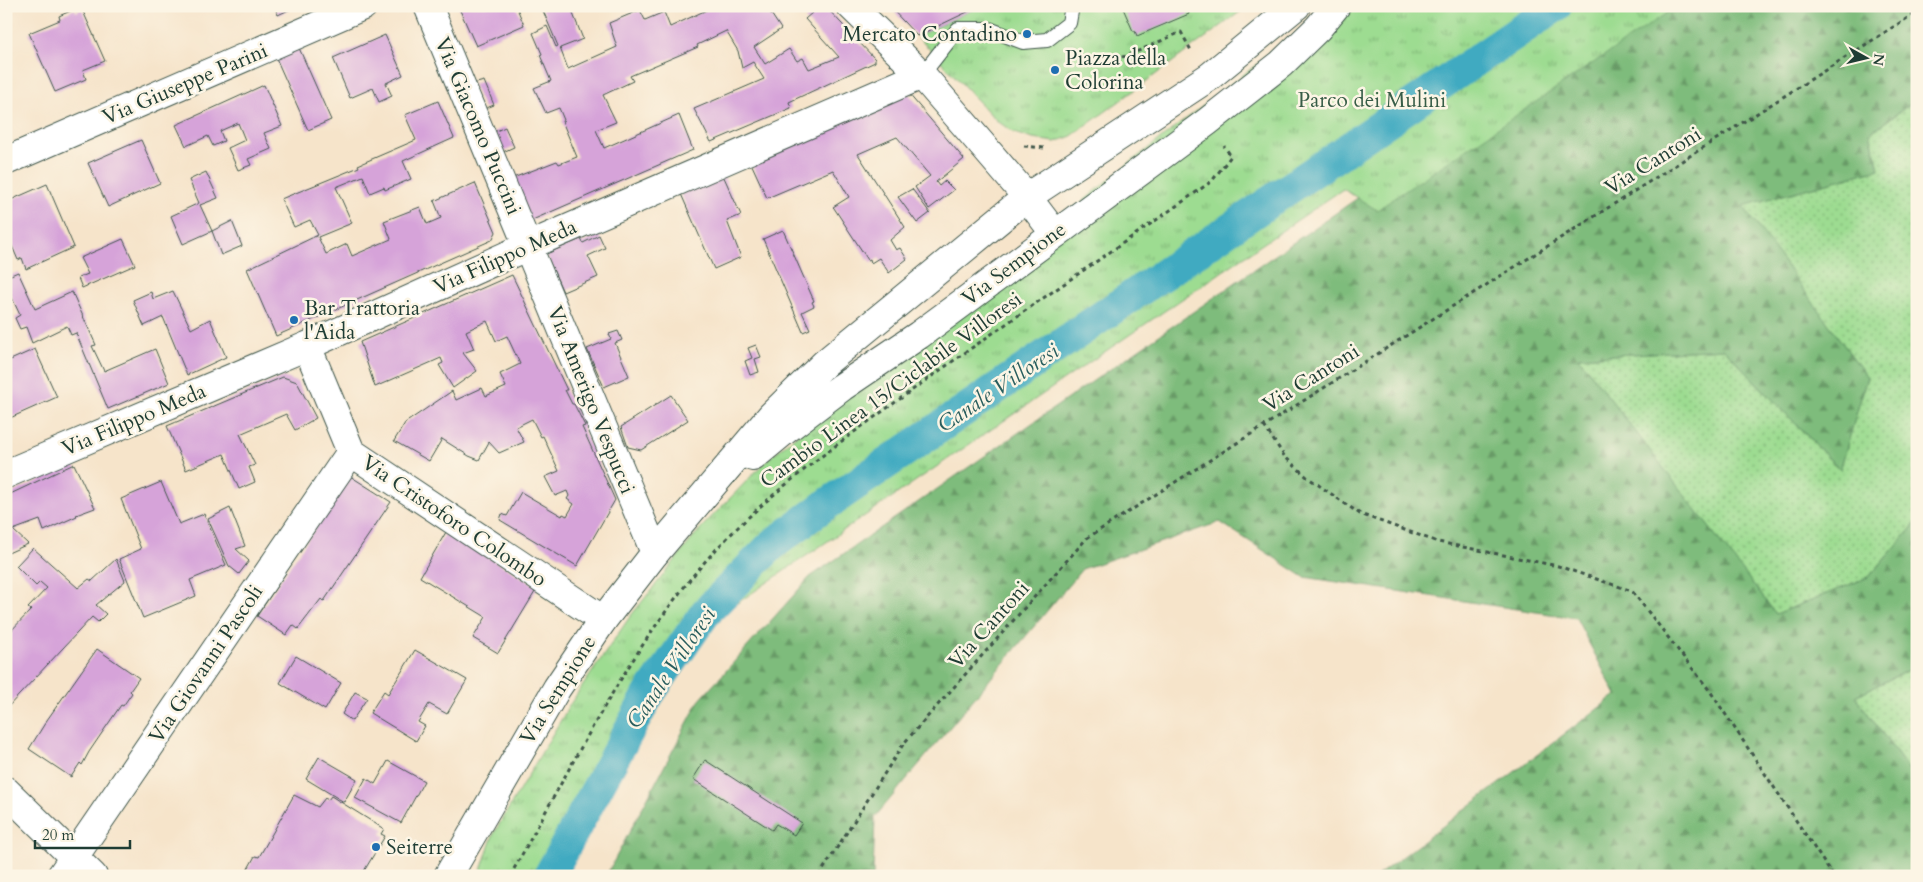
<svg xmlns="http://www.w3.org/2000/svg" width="1923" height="882" font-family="Cardo,serif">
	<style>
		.grass { fill: url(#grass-dots); stroke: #5e8c62 }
		.forest { fill: url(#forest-firs); stroke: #4e7c58 }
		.park { fill: url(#park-tufts); stroke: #5e8c62 }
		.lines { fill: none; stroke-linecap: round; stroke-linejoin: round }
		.canal { stroke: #41aac1; stroke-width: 32 }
		.building { fill: #d6a3d9 }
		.lane-casing { stroke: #3f564a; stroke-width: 16 }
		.street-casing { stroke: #3f564a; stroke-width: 30 }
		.primary-casing { stroke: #3f564a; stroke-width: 30 }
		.path { stroke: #3f564a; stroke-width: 3; stroke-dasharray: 4 4; stroke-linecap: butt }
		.lane { stroke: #fff; stroke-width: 14 }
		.street { stroke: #fff; stroke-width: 28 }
		.primary { stroke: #fff; stroke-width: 28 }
		.poi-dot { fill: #1f6fb2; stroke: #fcf5e5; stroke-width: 2 }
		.labels { text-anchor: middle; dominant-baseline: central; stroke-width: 5; stroke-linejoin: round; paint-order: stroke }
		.poi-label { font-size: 21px; fill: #1f3d34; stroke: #fcf5e5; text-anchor: start }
		.street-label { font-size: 21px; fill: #1f3d34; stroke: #fcf5e5 }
		.park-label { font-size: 21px; fill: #385d47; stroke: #fcf5e5 }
		.water-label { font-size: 22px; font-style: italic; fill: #295e5e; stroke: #fcf5e5 }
	</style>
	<defs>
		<pattern id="grass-dots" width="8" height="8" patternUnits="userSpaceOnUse" patternTransform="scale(1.25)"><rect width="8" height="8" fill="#9ddc91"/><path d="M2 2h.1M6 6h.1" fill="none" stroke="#7fb477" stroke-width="1.8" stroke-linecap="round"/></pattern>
		<pattern id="forest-firs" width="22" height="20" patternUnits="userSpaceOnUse" patternTransform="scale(1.25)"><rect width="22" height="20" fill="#7ebc7b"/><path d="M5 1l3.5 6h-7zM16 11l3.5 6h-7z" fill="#679a66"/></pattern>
		<pattern id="park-tufts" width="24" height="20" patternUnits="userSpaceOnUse" patternTransform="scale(1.25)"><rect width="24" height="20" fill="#9ddc91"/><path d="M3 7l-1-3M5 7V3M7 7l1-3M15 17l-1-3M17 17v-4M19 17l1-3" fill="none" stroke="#7fb477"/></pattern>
	</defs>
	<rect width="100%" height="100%" fill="#fcf5e5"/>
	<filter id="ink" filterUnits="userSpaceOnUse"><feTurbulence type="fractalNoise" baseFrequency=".02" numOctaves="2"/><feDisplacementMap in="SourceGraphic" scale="10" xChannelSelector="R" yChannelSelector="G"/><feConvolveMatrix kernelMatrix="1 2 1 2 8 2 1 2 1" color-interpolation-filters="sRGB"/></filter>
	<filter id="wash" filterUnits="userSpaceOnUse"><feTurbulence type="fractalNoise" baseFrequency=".0096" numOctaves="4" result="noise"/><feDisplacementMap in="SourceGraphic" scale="20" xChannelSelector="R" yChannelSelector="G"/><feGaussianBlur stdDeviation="1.12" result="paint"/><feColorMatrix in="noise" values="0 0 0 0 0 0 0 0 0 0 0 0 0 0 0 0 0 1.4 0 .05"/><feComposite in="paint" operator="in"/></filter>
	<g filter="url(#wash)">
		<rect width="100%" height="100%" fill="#f6e4ca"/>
		<path class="grass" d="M1917,99v423l-48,55 -93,37 -199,-257 147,-8 116,121 27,-93 -125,-171 137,-37 -9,-36z
			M1917,666v115l-62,-85z"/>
		<path class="forest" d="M1635,6h282v93l-47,34 9,36 -136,37 124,171 -27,93 -116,-121 -146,8 198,257 93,-37 48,-55v144l-62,30 62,85v95h-540l239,-181 -40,-77 -272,-41 -84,-55 -138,47 -207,248 -2,59h-267l93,-175 111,-124z"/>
		<path class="park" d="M980,6h268l-139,103 -39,28 -15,5 -22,-3 -19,-6 -18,-13 -79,-84z
			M1332,6h345l-300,204 -34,-21 -673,460 -131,227h-60l14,-41 78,-132 58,-85 71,-89 69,-71 368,-301z"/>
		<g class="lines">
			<path class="canal" d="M549,876l100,-182 57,-82 66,-67 48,-36 736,-503"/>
		</g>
		<g id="blocks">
			<path class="building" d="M274,6h23l-19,9z
				M458,6h58l8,19 -48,21z
				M541,6h29l13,33 -23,9 8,21 49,-22 -8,-24 31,-13 5,10 19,-8 6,15 45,-21h51l15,23 -27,18 11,17 24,-15 8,12 6,-3 6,11 30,-12 -34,-38 15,-13h5l50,53v3l-86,40 2,6 -80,34 -17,-33 70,-30 -11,-17 -11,6 -4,-17 -12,-20 -29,14 1,2 -68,29 3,5 -30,14 13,27 -20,8 8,18 75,-33 14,35 -163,71 -17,-43 44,-17 2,3 18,-7 -15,-36 2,-1 -5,-12 -13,5 -12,-25 17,-7 -11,-26 2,-1 -9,-21 14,-7 9,21 2,-1z
				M889,6h91l-63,30z
				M1122,6h69l-4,2 2,6 -52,22 -2,-5h-2z
				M75,9l1,3 6,-3 23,52 -22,9 3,9 -31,13 -26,-59 31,-13 -1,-4z
				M385,35l18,40 -17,8 6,13 -13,6 -6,-14 -23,10 -17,-40z
				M299,48l32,72 -23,10 -32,-72z
				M484,81l10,24 -10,4 -11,-25z
				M264,85l18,41 -18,7 7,16 -23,10 3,6 -13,5 -10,-22 17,-8 -7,-17 -18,8 4,10 -11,5 -5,-10 -22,10 -10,-21z
				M908,93l56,66 -28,23 3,4 6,-5 9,9 -25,19 -14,-22 15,-11 -33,-39 -39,17 47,73 -15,13 6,10 4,-2 7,11 -18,14 -10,-15 -8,5 -1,-4 -2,1 -34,-52 -1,-1 16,-10 -16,-27 -66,28 -16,-35z
				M438,101l16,37 -51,23 8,18 -26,11 -1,-3 -14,6 -7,-17 -27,11 16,36 -34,14 8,17 21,-10 5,12 39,-17 -7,-18 36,-14 7,17 14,-6 -7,-17 41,-18 21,49 -4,8 -216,96 -29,-67 71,-34 -8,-15 -16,7 -13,-28 78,-32 -1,-2 58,-25 -11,-25z
				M505,127l9,20 -11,5 -9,-20z
				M141,140l19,43 -52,24 -20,-44z
				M206,172l12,26 -18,7 12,26 20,-10 10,25 -21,9 -9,-24 -29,13 -12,-28 28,-13 -10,-23z
				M723,175l18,40 -14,6 14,36 -27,12 -33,-75z
				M47,184l27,63 -48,22 -4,-11 -4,2 -12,-28v-30z
				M912,189l18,24 -13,10 -19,-26z
				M783,230l31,71 -2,1 2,4 -12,6 8,17 -7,3 -40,-93z
				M599,235l6,13 -17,8 10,21 -35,15 -17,-38 35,-15 2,4z
				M123,239l12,26 -53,23 -4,-10 10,-4 -8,-16z
				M18,272l17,37 37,-17 24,53 -4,1 12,25 51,-22 14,34 -61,26 -32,-76 -5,2 -4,-9 -35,17 -6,-16 -6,2 -5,-11 5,-3 -14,-30v-8z
				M512,275l55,115h-2l7,14h2l11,22 -3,1 33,73 -38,66 -77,-46 2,-6 5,2 14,-24 41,24 1,-2 4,2 7,-12 -7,-5 2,-3 -2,-5 -12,5 -10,-19 14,-6 -16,-35 -2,1 -9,-18 -16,8 8,15 -25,11 -10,-11 -10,18 -10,-4 -27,-17 -13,22 -35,-20 11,-18 47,-32 4,9 26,-12 4,8 20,-9 -6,-13 20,-10 -13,-28 -11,5 -9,-20 -21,10 8,18 -11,4 14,18 -24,17 -14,-23 4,-2 -2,-5 -66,29 -15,-45z
				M173,291l18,38 19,-10 16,38 -39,18 -24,-58 -19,9 -11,-26 18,-8 2,7z
				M618,331l4,9 -7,3 14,33 -25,11 -17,-38 24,-10 -2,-5z
				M756,345l5,12 -6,2 4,13 -9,3 -5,-14 7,-3 -4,-10z
				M35,349l22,48 -47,21 -4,-9v-47z
				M283,377l14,5 19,36 -21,12 -9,-16 -46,20 15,31 -6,2 6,15 -16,7 -15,-35 -38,16 -19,-44z
				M671,395l17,25 -47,30 -13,-3 -7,-20z
				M74,464l21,44 -19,7 1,1 -33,15 -4,-11 -27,10 15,14 -22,10v-58z
				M350,476l41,26 -67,99 -3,-2 -23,30 -5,-4 -7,10 -29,-19z
				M161,482l18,42 25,-10 22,51 -36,15 6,16 -53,22 -24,-59 22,-10 -20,-50z
				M230,508l15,38 -9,3 13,12 -10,13 -10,-8 -21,-47z
				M446,532l92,55 -40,66 -25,-15 13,-21 -66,-40z
				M33,548l45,40 11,-9 3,2 24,-22 9,22 -29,24 10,9 -8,8 -6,-5 -86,92v-73l25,-26 -3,-2 19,-20 -7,-6 -4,4 -20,-20z
				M97,649l42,29 -9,13 2,2 -9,13 -2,-1 -32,47 -7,13 -2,-2 -9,14 -42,-28 18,-29z
				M415,650l52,30 -20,34 -18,-10 -11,18 7,4 -9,15 -46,-28 14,-22 4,3z
				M296,656l45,27 -16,27 -45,-27z
				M355,692l12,6 -15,23 -10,-7z
				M319,757l38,22 -13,23 -38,-23z
				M705,760l97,63 -8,12 -18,-11 -4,6 -79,-51z
				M388,761l36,20 -23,42 -46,-25 11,-20 9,6z
				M294,795l24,12 7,-9 3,2 3,-4 53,33 -3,5 4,2 -24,40h-117l11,-20 4,1z"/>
		</g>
	</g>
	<g filter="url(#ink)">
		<use href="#blocks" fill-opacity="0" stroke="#3f564a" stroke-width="1"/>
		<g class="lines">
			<g class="lane-casing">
				<path id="lane" d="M922,75l36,-46h31l34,13 24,-2 22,-17 3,-17"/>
			</g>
			<g class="street-casing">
				<path id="street" d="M428,6l227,547
					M851,6l71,69 105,122 28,37
					M6,161l357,-155
					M307,346l44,106 252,168
					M6,474l301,-128 221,-100 394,-171
					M6,791l87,85
					M61,876l290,-424"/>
			</g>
			<g class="primary-casing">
				<path id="primary" d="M753,457l35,-29 54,-41 77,-52 288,-213 74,-58 37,-36 18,-22
					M448,876l109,-188 46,-68 52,-67 116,-137 54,-53 202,-166 182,-120 87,-71"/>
			</g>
			<path class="path" d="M1069,53l17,10 41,-7 54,-24 11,20
				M1024,146l21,2
				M1264,426l21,31 22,20 53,37 78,28 120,24 74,25 78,100 123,185
				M510,876c56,-99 107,-204 178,-294 58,-73 134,-127 209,-181 104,-75 210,-146 315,-220l19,-25 -7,-10
				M819,876l85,-133 183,-205 830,-526"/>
			<use href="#lane" class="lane"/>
			<use href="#street" class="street"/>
			<use href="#primary" class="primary"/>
		</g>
	</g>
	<g class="poi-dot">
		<circle cx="1027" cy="34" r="5"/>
		<circle cx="1055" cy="70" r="5"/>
		<circle cx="294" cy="320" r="5"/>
		<circle cx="376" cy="847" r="5"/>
	</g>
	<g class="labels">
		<g class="poi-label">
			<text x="1017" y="34" text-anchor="end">Mercato Contadino</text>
			<text x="1065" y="58">Piazza della<tspan x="1065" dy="24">Colorina</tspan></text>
			<text x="304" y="308">Bar Trattoria<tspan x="304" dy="24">l'Aida</tspan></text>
			<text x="386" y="847">Seiterre</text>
		</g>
		<g class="street-label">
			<text transform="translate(185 84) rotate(-23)">Via Giuseppe Parini</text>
			<text transform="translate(478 126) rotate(67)">Via Giacomo Puccini</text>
			<text transform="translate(1653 161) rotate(-32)">Via Cantoni</text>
			<text transform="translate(505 257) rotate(-24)">Via Filippo Meda</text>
			<text transform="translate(1014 264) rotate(-37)">Via Sempione</text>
			<text transform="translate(1311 378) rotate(-32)">Via Cantoni</text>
			<text transform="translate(891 390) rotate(-36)">Cambio Linea 15/Ciclabile Villoresi</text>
			<text transform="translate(591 400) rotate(68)">Via Amerigo Vespucci</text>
			<text transform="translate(134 420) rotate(-23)">Via Filippo Meda</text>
			<text transform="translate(454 521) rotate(34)">Via Cristoforo Colombo</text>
			<text transform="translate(989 625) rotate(-48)">Via Cantoni</text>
			<text transform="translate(206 664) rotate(-56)">Via Giovanni Pascoli</text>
			<text transform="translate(558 690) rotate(-58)">Via Sempione</text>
		</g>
		<g class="park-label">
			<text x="1372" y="100">Parco dei Mulini</text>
		</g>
		<g class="water-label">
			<text transform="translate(998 388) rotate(-34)">Canale Villoresi</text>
			<text transform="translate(671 668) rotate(-56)">Canale Villoresi</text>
		</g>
	</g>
	<rect width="1923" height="882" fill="none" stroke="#fcf5e5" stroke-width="25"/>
	<g transform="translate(1866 58) rotate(98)" stroke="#fcf5e5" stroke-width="4" paint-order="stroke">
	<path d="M0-4L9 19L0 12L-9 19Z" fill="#1f3d34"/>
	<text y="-8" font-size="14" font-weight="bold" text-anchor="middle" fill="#1f3d34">N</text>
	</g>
	<path d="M35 840v8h95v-8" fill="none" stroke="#1f3d34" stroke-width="2.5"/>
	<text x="42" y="840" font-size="15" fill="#1f3d34" stroke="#fcf5e5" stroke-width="4" paint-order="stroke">20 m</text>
</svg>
